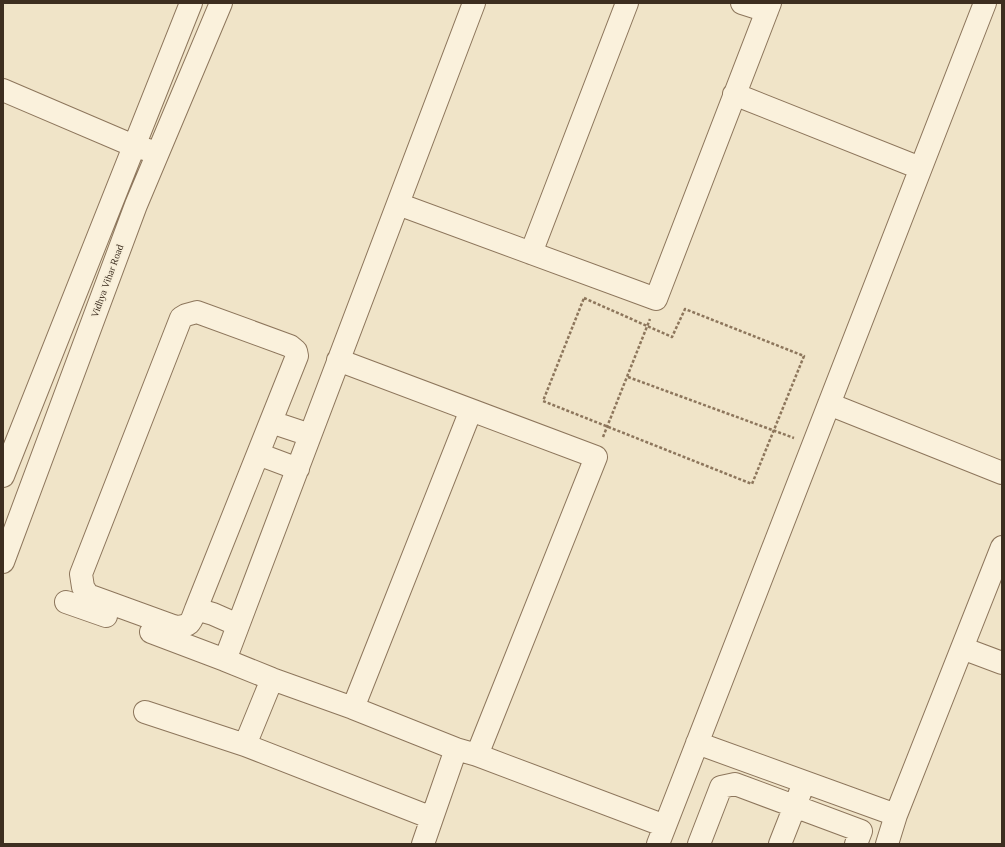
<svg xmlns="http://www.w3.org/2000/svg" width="1005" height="847" font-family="'Times New Roman',serif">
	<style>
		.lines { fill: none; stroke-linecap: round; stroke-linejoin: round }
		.minor-casing { stroke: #8d765c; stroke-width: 24 }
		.tertiary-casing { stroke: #8d765c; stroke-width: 24 }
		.path { stroke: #8d765c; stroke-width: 2.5; stroke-dasharray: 3 2; stroke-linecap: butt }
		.minor { stroke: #faf1dc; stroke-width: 22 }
		.tertiary { stroke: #faf1dc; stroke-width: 22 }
		.labels { text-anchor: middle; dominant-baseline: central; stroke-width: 3.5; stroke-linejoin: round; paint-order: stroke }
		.street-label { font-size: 10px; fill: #3d2e20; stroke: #f7eed8 }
	</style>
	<rect width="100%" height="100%" fill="#f0e4c8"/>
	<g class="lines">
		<g class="minor-casing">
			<path id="minor" d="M474,3l-249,657 47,19 81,29 103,41 21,6 188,71
				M742,3l25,8
				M734,94l186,74
				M398,204l258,95 114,-296
				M531,253l96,-250
				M338,360l258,97 -119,298
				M829,404l173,69
				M271,422l39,13
				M258,454l40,15
				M66,602l40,14
				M196,609l101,-253 -1,-5 -6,-5 -93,-34 -11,3 -5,3 -100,256 2,13 5,8 88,32c15,-1 15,-5 20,-18l17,5 25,11
				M151,632l74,28
				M962,648l40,15
				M353,708l118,-298
				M145,712l100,33 187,73 -9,26
				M697,743l199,72
				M245,745l27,-66
				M432,818l24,-69
				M658,844l327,-841
				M699,844l22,-57 14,-3 126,47 -5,13
				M780,844l20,-51
				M887,844l9,-29 106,-268"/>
		</g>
		<g class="tertiary-casing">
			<path id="tertiary" d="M3,90l131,56 14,4
				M3,476l188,-473
				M3,562l133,-357 85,-202"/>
		</g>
		<path class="path" d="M584,298l88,39 13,-28 119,47 -52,128 -209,-83z
			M628,377l166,61
			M603,437l47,-118"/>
		<use href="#minor" class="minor"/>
		<use href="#tertiary" class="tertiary"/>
	</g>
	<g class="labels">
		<g class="street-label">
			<text transform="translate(107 281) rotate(-70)">Vidhya Vihar Road</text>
		</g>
	</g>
	<rect width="1005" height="847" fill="none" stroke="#3d2e20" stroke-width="8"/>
</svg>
